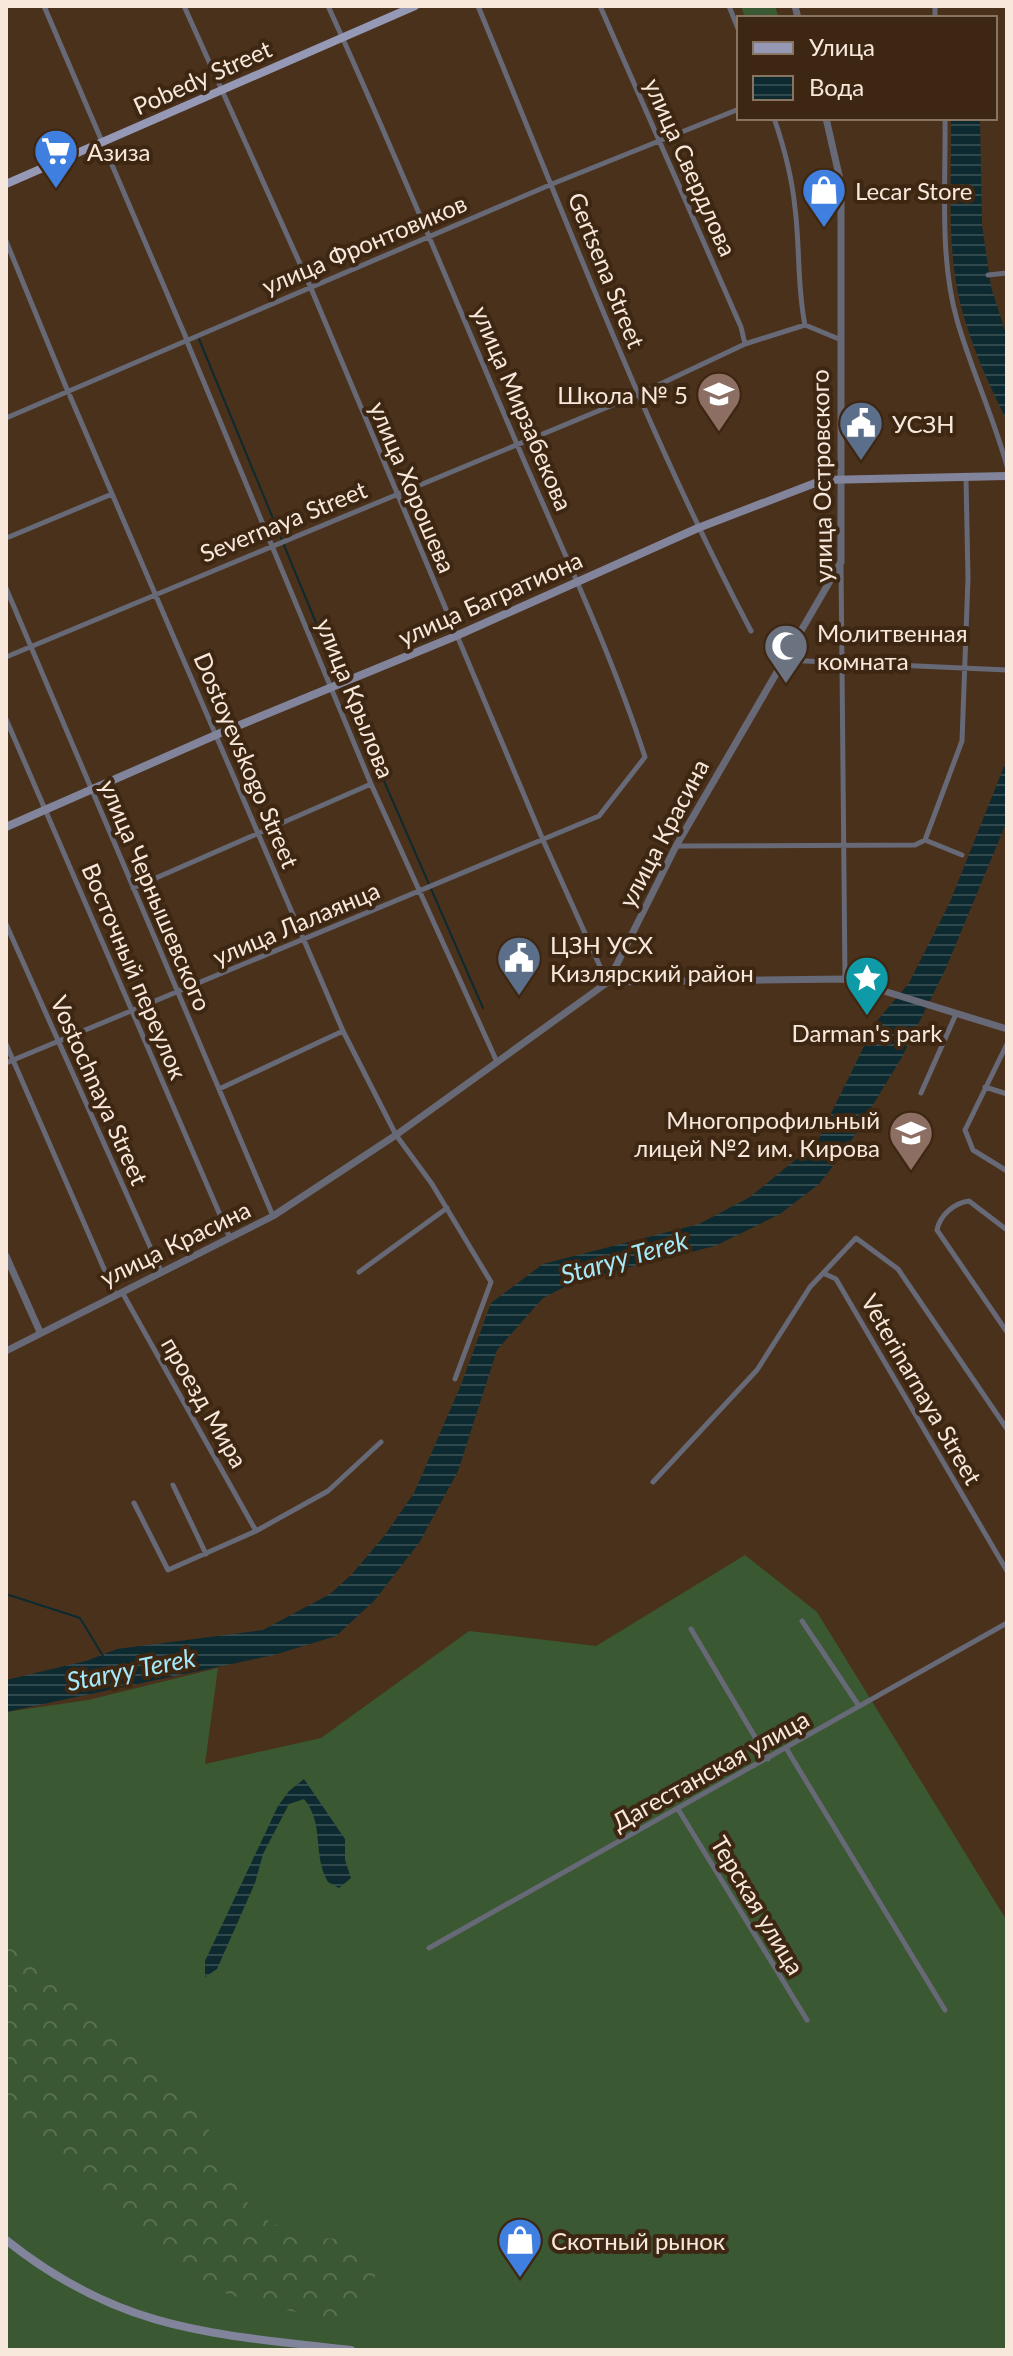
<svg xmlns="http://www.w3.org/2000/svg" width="1013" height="2356" font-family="Lato,sans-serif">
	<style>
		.grass { fill: #3a5832 }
		.forest { fill: url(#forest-crowns) }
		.water { fill: url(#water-rules) }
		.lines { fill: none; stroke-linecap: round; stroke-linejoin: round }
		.stream { stroke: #0d2a30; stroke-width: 2 }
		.minor { stroke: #676977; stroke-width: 5 }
		.tertiary { stroke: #676977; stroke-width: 7 }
		.secondary { stroke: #81849a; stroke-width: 8 }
		.primary { stroke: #9699b5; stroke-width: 8 }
		.labels { text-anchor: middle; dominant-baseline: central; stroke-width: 8; stroke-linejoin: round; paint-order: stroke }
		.street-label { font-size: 24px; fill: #f8e8db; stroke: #3e2712 }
		.poi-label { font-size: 24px; fill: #f8e8db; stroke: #3e2712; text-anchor: start }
		.water-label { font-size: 26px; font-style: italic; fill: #a4e9f9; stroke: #3e2712 }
	</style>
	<defs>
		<pattern id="forest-crowns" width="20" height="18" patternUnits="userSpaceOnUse" patternTransform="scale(2)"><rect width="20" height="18" fill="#3a5832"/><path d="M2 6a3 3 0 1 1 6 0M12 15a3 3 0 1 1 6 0" fill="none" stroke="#57704f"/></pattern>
		<pattern id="water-rules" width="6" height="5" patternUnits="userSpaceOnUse" patternTransform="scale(2)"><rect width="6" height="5" fill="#0d2a30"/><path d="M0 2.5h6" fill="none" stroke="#31494d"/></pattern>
	</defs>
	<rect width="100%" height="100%" fill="#49311c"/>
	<path class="grass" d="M741,6h34l4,12h-34z
		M745,1555l72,57 190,309v429h-1001v-638l82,-12 130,-32 -13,96 116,-26 148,-107 127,15z"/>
	<path class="forest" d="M15,1948l41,18 35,39 104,99 57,107 44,26 43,2 36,21v37l-24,27c-71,-16 -156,-27 -211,-80 -13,-12 -21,-31 -32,-45 -29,-37 -64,-63 -102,-89v-161z"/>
	<path class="water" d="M951,118h29l2,107 9,62 16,50v84c-19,-38 -37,-78 -47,-119 -14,-58 -8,-124 -9,-184z
		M1007,759v62l-61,147 -44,89 -56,92 -27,35 -39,30 -65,32 -137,34 -35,18 -46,52 -39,121 -39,72 -45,58 -38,35 -62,19 -268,57v-32l80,-19 31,-12 146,-19 67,-36 22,-20 33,-39 29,-42 47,-108 30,-82 52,-39 156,-40 51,-27 67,-55 59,-120 33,-39 41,-81z
		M304,1779l41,60v21l6,18 -12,10 -11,-6c-16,-27 -3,-58 -24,-83l-15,5 -26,50 -8,29 -38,86 -12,8v-16l73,-155 11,-15z"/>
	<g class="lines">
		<path class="stream" d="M199,339l141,342
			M343,687l140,321
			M6,1594l74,24 23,38"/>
		<path class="minor" d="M44,6l143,334
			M184,6l126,280 233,554 64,142
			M478,6c87,210 167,424 273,625
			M600,6l141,321 4,17
			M729,6l10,25
			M935,6v12
			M774,118c10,29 18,59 21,90 5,39 2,78 10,117
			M945,118c1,66 -6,139 12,202 14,49 36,96 50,146
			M6,241l62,151
			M988,275l19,-2
			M188,344l183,440 126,278
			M70,396l273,635 53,104 36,49 59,98 -36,97
			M6,418l546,-234 187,-75
			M9,537l103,-43
			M841,563l4,416
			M6,588l267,628
			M6,657l633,-263 106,-50 60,-19 34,14
			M783,660l224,10
			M6,719l224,519
			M925,840l37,-99 6,-163 -2,-100
			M677,846l238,-1 10,-5 37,15
			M133,888l238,-104
			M6,924l155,347
			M6,1044l109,250
			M1007,1044l-42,86 8,20 34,21
			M6,1063l593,-247 46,-59c-35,-108 -84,-210 -129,-315 -62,-145 -122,-292 -188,-436
			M985,1087l22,7
			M219,1089l124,-58
			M921,1093l35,-79
			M1007,1230l-38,-29c-15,2 -29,14 -32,29l70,102
			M359,1272l88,-64
			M823,1273l13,6 171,292
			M122,1292l134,239
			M653,1482l104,-112 53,-83 46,-49 42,31 109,160
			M173,1485l33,69
			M134,1503l34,67 88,-39 72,-40 53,-49
			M802,1621l57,85
			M691,1629l77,130
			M786,1748l159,262
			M678,1809l129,211
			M429,1948l578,-325"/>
		<path class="tertiary" d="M795,6l3,12
			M608,982l237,-3 162,50
			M6,1256l34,76
			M6,1351l267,-135 123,-81 212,-153 68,-136 165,-284v-378l-15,-66"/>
		<path class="secondary" d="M6,827l212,-93 238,-98 242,-108 125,-48 184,-4
			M6,2240c114,91 206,94 345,110"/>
		<path class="primary" d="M6,184l409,-178"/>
	</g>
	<defs>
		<g id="supermarket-pin" transform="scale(2.3)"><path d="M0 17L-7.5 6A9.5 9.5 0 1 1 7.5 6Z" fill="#3f7fe0" stroke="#3e2712"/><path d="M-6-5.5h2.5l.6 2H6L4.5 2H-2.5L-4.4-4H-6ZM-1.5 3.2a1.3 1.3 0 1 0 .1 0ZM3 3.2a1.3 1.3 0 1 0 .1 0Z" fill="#fff"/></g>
		<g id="shop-pin" transform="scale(2.3)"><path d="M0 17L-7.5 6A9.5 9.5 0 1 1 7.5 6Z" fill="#3f7fe0" stroke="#3e2712"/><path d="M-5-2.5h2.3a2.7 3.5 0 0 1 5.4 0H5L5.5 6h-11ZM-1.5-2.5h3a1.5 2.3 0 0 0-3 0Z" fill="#fff"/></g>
		<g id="school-pin" transform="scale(2.3)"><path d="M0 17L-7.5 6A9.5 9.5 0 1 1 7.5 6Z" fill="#8d6e63" stroke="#3e2712"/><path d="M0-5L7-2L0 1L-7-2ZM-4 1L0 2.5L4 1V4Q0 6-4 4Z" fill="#fff"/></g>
		<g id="civic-pin" transform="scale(2.3)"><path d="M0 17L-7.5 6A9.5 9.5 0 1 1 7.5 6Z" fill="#5c6f8a" stroke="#3e2712"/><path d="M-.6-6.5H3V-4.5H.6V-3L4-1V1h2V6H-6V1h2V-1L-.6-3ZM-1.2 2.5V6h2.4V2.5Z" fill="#fff"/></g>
		<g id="mosque-pin" transform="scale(2.3)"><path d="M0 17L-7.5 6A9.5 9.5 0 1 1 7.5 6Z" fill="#6b7280" stroke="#3e2712"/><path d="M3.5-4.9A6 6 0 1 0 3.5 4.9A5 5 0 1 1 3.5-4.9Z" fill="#fff"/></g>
		<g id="sight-pin" transform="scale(2.3)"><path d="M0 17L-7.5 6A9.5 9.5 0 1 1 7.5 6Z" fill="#0f9aa8" stroke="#3e2712"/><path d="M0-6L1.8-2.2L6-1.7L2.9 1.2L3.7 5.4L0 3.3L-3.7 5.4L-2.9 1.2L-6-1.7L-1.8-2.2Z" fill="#fff"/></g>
	</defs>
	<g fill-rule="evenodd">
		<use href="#supermarket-pin" x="56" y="151"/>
		<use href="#shop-pin" x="824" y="190"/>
		<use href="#school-pin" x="719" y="394"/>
		<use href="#civic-pin" x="861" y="423"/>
		<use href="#mosque-pin" x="786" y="646"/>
		<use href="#civic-pin" x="519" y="958"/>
		<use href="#sight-pin" x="867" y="978"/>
		<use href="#school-pin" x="911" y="1133"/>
		<use href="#shop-pin" x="520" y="2240"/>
	</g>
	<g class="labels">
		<g class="street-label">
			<text transform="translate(202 77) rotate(-24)">Pobedy Street</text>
			<text transform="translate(691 167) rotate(66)">улица Свердлова</text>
			<text transform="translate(364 244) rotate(-23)">улица Фронтовиков</text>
			<text transform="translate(607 270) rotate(68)">Gertsena Street</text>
			<text transform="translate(523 408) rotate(67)">улица Мирзабекова</text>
			<text transform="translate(821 476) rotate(-91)">улица Островского</text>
			<text transform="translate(413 487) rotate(67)">улица Хорошева</text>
			<text transform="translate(283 521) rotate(-22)">Severnaya Street</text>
			<text transform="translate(490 598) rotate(-24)">улица Багратиона</text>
			<text transform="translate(356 698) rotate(68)">улица Крылова</text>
			<text transform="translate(247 760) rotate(67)">Dostoyevskogo Street</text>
			<text transform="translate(663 833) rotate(-62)">улица Красина</text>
			<text transform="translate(156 895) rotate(67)">улица Чернышевского</text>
			<text transform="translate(296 923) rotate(-23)">улица Лалаянца</text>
			<text transform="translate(135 971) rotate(67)">Восточный переулок</text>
			<text transform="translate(100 1090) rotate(66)">Vostochnaya Street</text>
			<text transform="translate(175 1243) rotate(-26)">улица Красина</text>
			<text transform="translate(922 1389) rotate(60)">Veterinarnaya Street</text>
			<text transform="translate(205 1402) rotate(60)">проезд Мира</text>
			<text transform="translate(710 1770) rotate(-29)">Дагестанская улица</text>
			<text transform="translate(758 1905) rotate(59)">Терская улица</text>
		</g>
		<g class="poi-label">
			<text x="87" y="151">Азиза</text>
			<text x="855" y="190">Lecar Store</text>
			<text x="688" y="394" text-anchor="end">Школа № 5</text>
			<text x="892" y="423">УСЗН</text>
			<text x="817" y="632">Молитвенная<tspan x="817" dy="28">комната</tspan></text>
			<text x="550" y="944">ЦЗН УСХ<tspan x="550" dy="28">Кизлярский район</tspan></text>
			<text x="867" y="1032" text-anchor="middle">Darman's park</text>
			<text x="880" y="1119" text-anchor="end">Многопрофильный<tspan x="880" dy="28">лицей №2 им. Кирова</tspan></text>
			<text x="551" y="2240">Скотный рынок</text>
		</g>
		<g class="water-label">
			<text transform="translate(624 1257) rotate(-16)">Staryy Terek</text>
			<text transform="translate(131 1669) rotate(-11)">Staryy Terek</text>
		</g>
	</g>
	<rect width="1013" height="2356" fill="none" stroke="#f8e8db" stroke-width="16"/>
	<rect x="737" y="16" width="260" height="104" fill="#3e2712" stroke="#887462" stroke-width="2"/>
	<rect x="753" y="42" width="40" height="12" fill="#9699b5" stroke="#887462" stroke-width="2"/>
	<text x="809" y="56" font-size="24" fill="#f8e8db">Улица</text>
	<rect x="753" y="76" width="40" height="24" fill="url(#water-rules)" stroke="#887462" stroke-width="2"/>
	<text x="809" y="96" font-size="24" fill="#f8e8db">Вода</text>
</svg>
